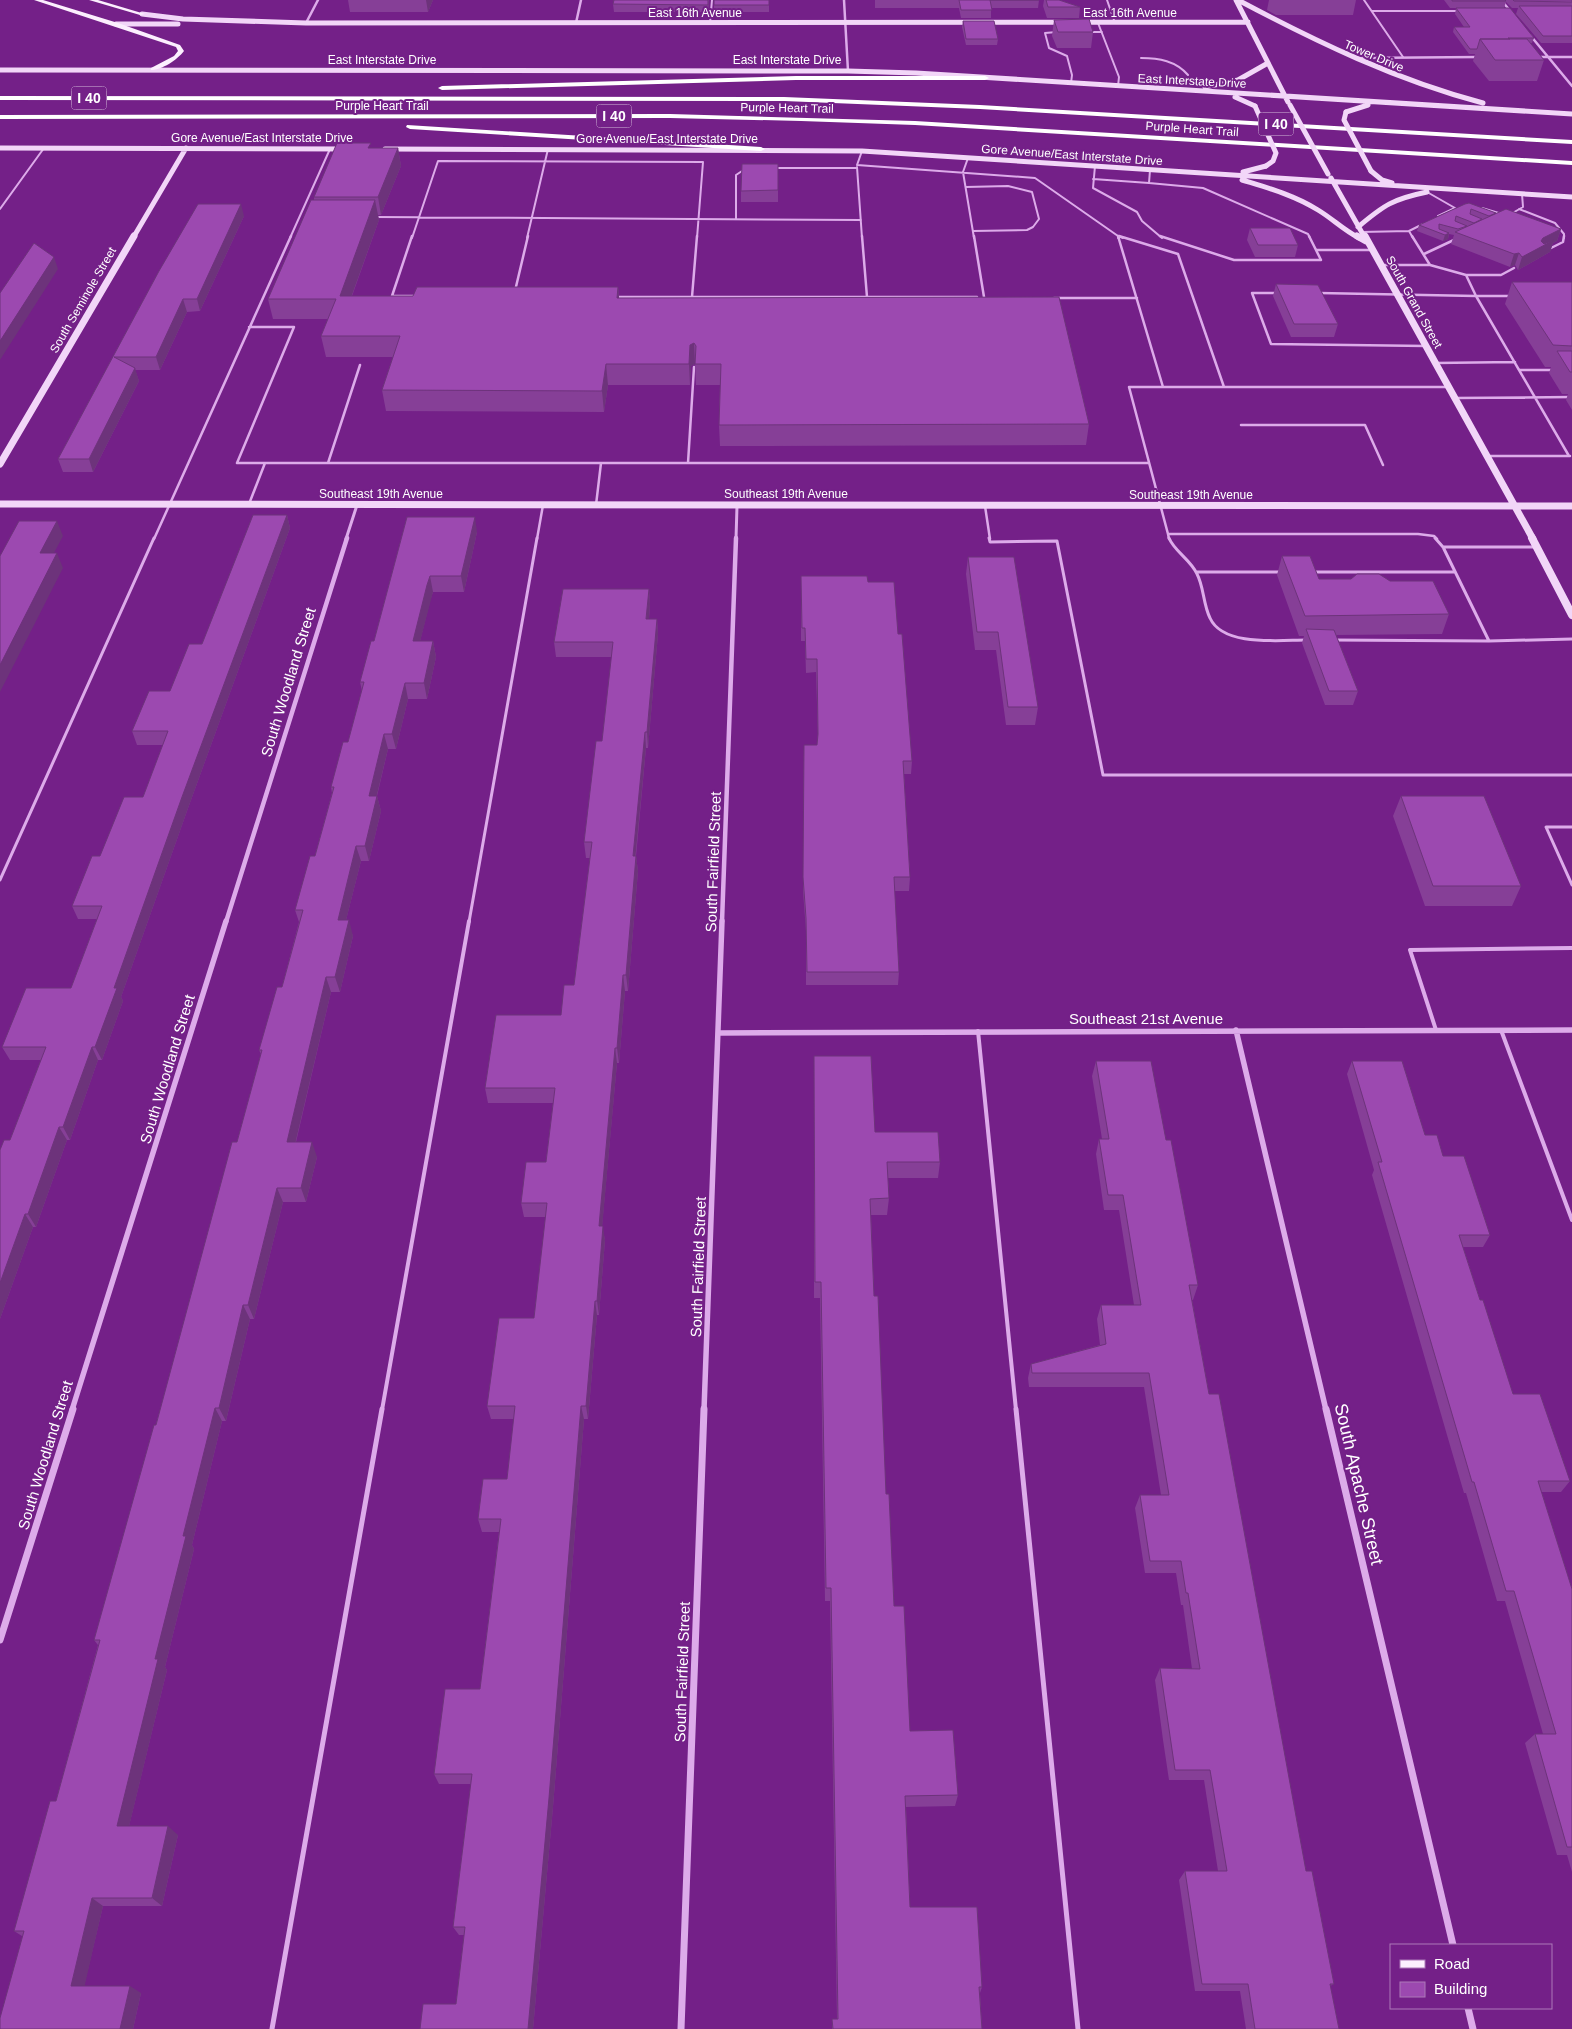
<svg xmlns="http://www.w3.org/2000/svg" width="1572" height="2029" font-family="Arial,sans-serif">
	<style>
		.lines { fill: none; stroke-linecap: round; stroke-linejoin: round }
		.lane-far4 { stroke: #ddabea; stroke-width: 2 }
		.lane-far3 { stroke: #ddabea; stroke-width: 2.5 }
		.lane-far2 { stroke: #ddabea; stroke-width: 3 }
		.lane-far1 { stroke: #ddabea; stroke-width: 4 }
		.lane { stroke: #ddabea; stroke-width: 5 }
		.street-far4 { stroke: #ddabea; stroke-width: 2.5 }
		.street-far3 { stroke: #ddabea; stroke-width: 3 }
		.street-far2 { stroke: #ddabea; stroke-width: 4.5 }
		.street-far1 { stroke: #ddabea; stroke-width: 5.5 }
		.street { stroke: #ddabea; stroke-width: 7 }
		.secondary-far2 { stroke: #f2d6f8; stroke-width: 5 }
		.secondary-far1 { stroke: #f2d6f8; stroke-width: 7 }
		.secondary { stroke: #f2d6f8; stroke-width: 8 }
		.primary { fill: #fceffe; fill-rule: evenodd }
		.highway { fill: #fff; fill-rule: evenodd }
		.secondary-bridge { stroke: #f2d6f8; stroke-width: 5 }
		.wall { fill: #863f97 }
		.shaded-wall { fill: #6d337b }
		.building { fill: #9c49b0; stroke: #6d337b }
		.labels { text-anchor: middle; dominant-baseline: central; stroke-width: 4; stroke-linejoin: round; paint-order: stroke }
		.far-street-label { font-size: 12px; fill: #fff; stroke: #742088 }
		.shield { fill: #742088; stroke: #d5bcdb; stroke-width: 1 }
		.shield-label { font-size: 14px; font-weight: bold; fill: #fff }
		.street-label { font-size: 15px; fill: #fff; stroke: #742088 }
		.near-street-label { font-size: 18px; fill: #fff; stroke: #742088 }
	</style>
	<rect width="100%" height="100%" fill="#742088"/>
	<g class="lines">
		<path class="lane-far4" d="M1107,0l8,23
			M1364,0l39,57
			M1372,11h88
			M710,23l2,-23
			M1098,23l21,54 -1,9
			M1057,32l-12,1 4,15 18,8 5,19 -1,8
			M1089,32h13
			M1141,58c18,0 35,3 47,17
			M862,151l-5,14 178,13 83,58
			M968,158l-5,14 11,66
			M1095,166l-2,22 44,24 5,9 20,17
			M857,167l5,71
			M774,168h83
			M1093,179l56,4 1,-13
			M1149,183l54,5 105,46 2,4
			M966,187l42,-1 24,6 7,27 -6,8 -6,3 -54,1
			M1427,192l28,16 -17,8
			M1482,208l20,6
			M0,209l44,-61
			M1519,209l36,14 9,11v4
			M1509,215l14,-8 -1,-13
			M374,217l487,3
			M736,219v-44l9,-6
			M1409,231l14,-7
			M1361,232l48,-1 4,7
			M290,238l40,-89
			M412,238l26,-77 265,1 -6,76
			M527,238l21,-89
			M1118,238v-2l5,2"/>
		<path class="lane-far3" d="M412,236l-20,60h25
			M862,236l5,61
			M974,236l10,61
			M1118,236l45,151h61l-46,-133 -59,-18
			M1160,236l74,24h87l-12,-24
			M1317,250h55
			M1547,250l16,-8 1,-6
			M1424,254l32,-15
			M1381,265h49
			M1466,275h35l13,-7
			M515,291l13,-55
			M1277,293h-25l19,51 155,2
			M1319,293l157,3 -10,-21 -36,-10 -18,-29
			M1512,296h-36l93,160
			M614,297h363
			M692,297l5,-61
			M1054,298h83
			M249,327h45l-57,136h28
			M1435,363l80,-1
			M1520,370h35
			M1163,387h-34l39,147h250l16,2 3,3
			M1224,387h225
			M1454,398l118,-1
			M1241,425h124l18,40
			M1487,456h83
			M328,463l32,-98
			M688,463l6,-96
			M249,504l16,-41h336
			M596,505l5,-42h548
			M985,506l5,33
			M1168,534l1,5
			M154,539l137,-303
			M537,539l6,-34"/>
		<path class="lane-far2" d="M989,538l1,4 67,-1 46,234h469
			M1169,538c5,13 22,22 28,36 7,13 6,30 13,44 13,29 70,22 96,22
			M1435,538l8,9 46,94 83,-2
			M1443,547h93
			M1197,572h85
			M1311,572h144
			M1333,640l156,1
			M1572,827h-26l26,58
			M0,880l154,-342
			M469,922l68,-384"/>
		<path class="lane-far1" d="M1436,1030l-26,-80 162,-2
			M1501,1030l71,190
			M978,1031l38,379
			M382,1410l87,-489"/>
		<path class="lane" d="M1016,1409l62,620
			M272,2029l110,-620"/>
		<path class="street-far4" d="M844,0l4,71
			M1501,0l11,13
			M306,23l12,-23
			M576,23l5,-23
			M1530,35l42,51
			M1536,57h36
			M1356,58l124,-1"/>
		<path class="street-far3" d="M346,539l11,-34
			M736,539l1,-33"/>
		<path class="street-far2" d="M226,922l121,-384
			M722,922l14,-384"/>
		<path class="street-far1" d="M1236,1030l90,380
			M719,1033l853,-3
			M72,1410l154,-489
			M704,1410l18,-489"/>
		<path class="street" d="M1326,1409l127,536
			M0,1640l73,-231
			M1468,2008l5,21
			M681,2029l23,-620"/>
		<path class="secondary-far2" d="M1236,0l52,102
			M1238,0c79,42 158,80 245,103
			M142,14l41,5 123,4 942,-1
			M116,24h62
			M0,70l848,1 68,2 656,41
			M1205,87l33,-7 30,-17
			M1235,97l20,9
			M1346,112l22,-7
			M0,148l348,1
			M385,149l477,2 710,46
			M1371,171l11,9 10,3
			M1243,172l23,-6
			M1331,178l34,60
			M1242,180c26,8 52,15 76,30 15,9 24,19 41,28
			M1358,227c26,-22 35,-28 69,-35
			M133,238l53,-90"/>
		<path class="secondary-far1" d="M1357,236l9,5
			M1365,236l168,303
			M0,464l134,-228
			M0,504l1572,2"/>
		<path class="secondary" d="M1532,538l40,77"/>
		<path class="primary" d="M34,0h9l75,23 62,22 4,6c-7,9 -22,19 -33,19v-2l23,-12 4,-5 -2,-4z
			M89,0h9l47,14 -5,1z"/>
		<path class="highway" d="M796,76h189l4,2 -4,2h-189l-354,10 -4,-2 4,-2z
			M0,96l784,1 196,8 592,35v4l-592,-35 -196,-8 -784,-1z
			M670,114l245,7 657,40v4l-657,-40 -114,-4 -131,-3 -670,1v-4z
			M407,125l354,22 4,2 -4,2 -351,-22 -4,-2z"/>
		<path class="secondary-bridge" d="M1290,105l38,69
			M1255,106l21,47 -3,8 -7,5
			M1346,112l-2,8 27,51"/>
	</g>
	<path class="wall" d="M348,0h85l-5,12h-78z
		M614,0h95l-1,12h-94l-1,-8z
		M769,0v12h-55v-7z
		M875,0h164l-1,8h-47v10h-30l-2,-10h-84z
		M1044,0h15l21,7 -1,11h-32l-4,-12z
		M1269,0h87l-3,15h-77l-9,-5z
		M1444,0h128v43h-31l-25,-29 2,-6h-6l-6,-6 -2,6h-54z
		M1456,8l78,30 -2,5h-2l14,17 -7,21h-48l-16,-20 2,-7h-6l-16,-22 1,-5h10l-9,-13z
		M1054,20l39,12 -2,16h-34l-5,-12z
		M963,21l35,18 -1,6h-31l-4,-18z
		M372,148h26l3,18 -20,49h-3l1,5 -27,76h61l205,-9 1,11 470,126 -3,21 -366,1 -1,-21 1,-40h-24l-1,-21 -4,2 -1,19h-82l-4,27 -218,-1 -4,-21 11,-33h-67l-5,-21 7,-17h-55l-5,-20 46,-99v-3z
		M778,164v38h-37v-11z
		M1465,204l31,10 65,15 -4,12 -4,2 -3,9 -32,18 -3,-5 -5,2 -59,-23 3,-9 -5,-1 -1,5 -5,2 -26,-10 2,-6z
		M244,216l-44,95 -13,1 -27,58h-25l4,11 -46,91h-30l-5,-13 101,-188z
		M1250,228l48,17 -3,12h-40l-8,-17z
		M1512,282h60v128l-6,-10 2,-6h-6l-13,-21 2,-6h-6l-40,-63z
		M1276,284l62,40 -4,13h-43l-18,-41z
		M287,515l3,13 -103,283 -66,186 2,4 -21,59h-4l-28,80h-3l-31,87h-3l-33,92v-169l10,-10 31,-80h-31l-8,-13 69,-59 26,-69h-19l-6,-13 28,-50 43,-59 20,-52h-26l-5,-14 38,-40z
		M407,517l70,15 -13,60h-31l-3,9 -10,40h13l3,16 -9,42h-19l-12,50h-8l-11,47 4,15 -12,50h-8l-15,59 7,16 -13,56h-9l-35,150 21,15 -11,45h-23l-29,117h-4l-24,102h-4l-30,124 2,4 -29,118 2,3 -38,156 49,9 -16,71h-59l-19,80 57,7 -8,36 -111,-93 -8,-5 42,-130 42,-156 -4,-5 143,-498 24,-88 -2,-4 23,-63 17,-65 -4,-12 20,-54 17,-63 -1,-6 17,-45 14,-51 -2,-9 14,-41z
		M1282,556l37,23 71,2 59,33 -7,20 -106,1 22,56 -5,14h-28l-23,-62 2,-7h-5l-22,-61z
		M968,557l70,150 -3,18h-29l-10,-75h-21l-9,-76z
		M801,576l67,6 30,52 14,127 -1,13h-7l6,103 -1,14h-15l5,81 -1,13h-92v-54l-3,-40 1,-146h13l1,-7 -2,-66 -10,1 -1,-32h-4z
		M649,589l1,15 -1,15h8l1,15 -10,114h-2l-10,108 2,15 -10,120h-3l-6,72h-2l-15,163 3,14 -6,75h-2l-9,104h-4l-31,388 -20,222h-113l36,-25 8,-69h-5l-6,-8 18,-143h-32l-5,-10 46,-85 19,-157h-17l-4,-13 29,-40 7,-60h-23l-4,-13 47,-88 12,-101h-22l-3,-14 25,-41 7,-59h-65l-3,-15 76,-73 13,-30 16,-127h-4l-2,-16 18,-101 10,-84h-56l-2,-15z
		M1401,796l120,90 -9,20h-87l-32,-90z
		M814,1056l61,76 65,30 -2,16h-50l1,20 -2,17h-16l3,81 12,198 8,112 16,125 48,64 -3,11 -49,1 4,100 72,80 -2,6 2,36h-150v-10h5l-7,-418h-5l-5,-303h-6z
		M1096,1061l70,79 32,145 -5,15h-1l17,94 97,477 28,113 -4,2 9,43h-93l-6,-38h-45l-16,-111 6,-9h33l-14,-91h-35l-6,-40 -8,-60 5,-12 32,1 -9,-64h-2l-5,-32h-31l-10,-65 5,-13h21l-17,-108h-115l-1,-9 3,-14 69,-19 -3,-26 4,-14h33l-15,-95h-15l-8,-56 3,-15h3l-10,-63z
		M1352,1061l73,74 18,21 47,79 -7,12h-20l17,53 33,94 57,87 -9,11h-20l31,97v283l-5,-17h-10l-32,-112 10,-9h8l-38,-133h-8l-31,-108h-2l-17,-58 -75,-260 2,-5 -27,-96z"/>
	<path class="shaded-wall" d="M426,0h7l-5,12z
		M398,148l3,18 -20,49 -3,-18z
		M375,200l4,20 -35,97 -4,-21z
		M241,204l3,12 -44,95 -3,-12z
		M1561,229l-4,12 -4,2 -3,9 -32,18 4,-13 19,-16 2,-3z
		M1449,233l-1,6 -5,2 2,-6z
		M1519,253l-4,12 -5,2 4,-13z
		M54,257l4,12 -58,91v-19z
		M618,287l2,21 -3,-10z
		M183,299l4,13 -27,58 -4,-13z
		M694,343l1,21 -4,2 -1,19 -1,-21 1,-19z
		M606,364l2,21 -4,27 -2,-21z
		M135,368l4,13 -46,91 -4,-13z
		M287,515l3,13 -103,283 -66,186 2,4 -21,59 -7,-13 19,-59 68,-191z
		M475,517l2,15 -13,60 -3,-16z
		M57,521l6,15 -17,32 -6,-15z
		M57,553l6,15 -63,124v-27z
		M430,576l3,16 -17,65 -3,-16 14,-56z
		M649,589l1,15 -2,30 -2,-15z
		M657,619l1,15 -10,114 -1,-16z
		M433,641l3,16 -9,42 -3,-16z
		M405,683l3,16 -12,50 -4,-15z
		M645,732l1,16 -12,123 -1,-15z
		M384,734l4,15 -15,62 -4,-15z
		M377,796l4,15 -12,50 -4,-15z
		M356,846l5,15 -19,75 -4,-16z
		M636,856l2,15 -10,120 -2,-16z
		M349,920l4,16 -13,56 -5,-15z
		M623,975l2,16 -6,72 -2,-15z
		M326,977l5,15 -39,165 -5,-15z
		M92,1047l6,13 -28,80 -7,-13z
		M615,1048l2,15 -16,177 -2,-14z
		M59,1127l8,13 -31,87 -8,-13z
		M312,1142l5,15 -11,45 -5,-14z
		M277,1188l6,14 -29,117 -6,-14z
		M25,1214l8,13 -33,92v-36z
		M603,1226l2,14 -6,75 -2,-14z
		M595,1301l2,14 -9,104 -2,-13z
		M243,1305l7,14 -24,102 -7,-13z
		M581,1406l3,13 -31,388 -20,222h-5z
		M215,1408l7,13 -30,124 2,4 -29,118 2,3 -40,165 -10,-9 66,-290z
		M168,1826l10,9 -16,71 -10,-8z
		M92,1898l11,8 -20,87 -12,-7z
		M130,1986l11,7 -8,36h-13z"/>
	<path class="building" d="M614,0h94v5l-95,-1z
		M714,0h55v5h-55z
		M959,0h80h-49l2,10h-31z
		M1046,0h13l21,7h-32z
		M1452,0h53l1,1h-54z
		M1513,0h59v2l-58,-1z
		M1519,6h53v30h-29z
		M1456,8h54l24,30h-26l2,1h-30l-3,10h-7l-16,-22h16z
		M1089,19l4,13h-35l-4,-12z
		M963,21h31l4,18h-32z
		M1480,39h47l17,21h-49z
		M337,143h34l-3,5h30l-20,49h-64z
		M742,164h36v26l-37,1z
		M311,200h64l-35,96h73l4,-9h201l-1,11 442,-1 30,127 -370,1 2,-61h-26l1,-18 -2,-3 -4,2 -1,19h-83l-4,27 -220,-1 18,-54h-79l15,-37h-68z
		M1469,203l27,10 -7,3 -18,-7 -1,5 12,5 -8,4 -18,-7 -1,5 12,5 -9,3 -19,-5v5l10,4 -4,2 -26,-10 46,-21z
		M198,204h43l-44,95h-14l-27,58h-42l21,11 -46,91h-31l101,-188z
		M1506,209l55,20 -18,9 -2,3 3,3 10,-4 -32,17 -3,-4 -5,1 -59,-22z
		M1250,228h40l8,17h-40z
		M34,243l20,14 -54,84v-48z
		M1512,282h60v64l-19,-1z
		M1276,284l42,1 20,39h-44z
		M1557,351h15v21h-2z
		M253,515h34l-105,282 -68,191h3l-22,59h-3l-29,80h-4l-31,87h-3l-25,69v-133l4,-10h6l36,-93h-44l24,-59h45l31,-82h-30l20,-50h8l24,-59h19l25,-66h-36l17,-40h21l19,-47h13z
		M407,517h68l-14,59h-31l-3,9 -14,56h20l-9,42h-19l-13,51h-8l-15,62h8l-12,50h-9l-18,74h11l-14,57h-9l-39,165h25l-11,46h-24l-29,117h-5l-24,103h-4l-32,128h3l-31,123h3l-41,167h51l-16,72h-60l-21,88h59l-10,43h-120v-11l24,-87h-10l36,-130h6l44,-161h-6l60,-215h2l76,-283h5l25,-92h-3l18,-63h5l21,-77h-8l15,-54h5l19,-69h-3l12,-45h5l16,-60h-4l11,-41h3z
		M19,521h38l-17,32h17l-57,112v-109z
		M1282,556h28l9,23h32l6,-5h22l11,7h43l16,33 -144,2z
		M968,557h46l24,150h-30l-10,-75h-21z
		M801,576h66l1,6h26l4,52h4l10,127h-9l7,116h-16l5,95h-92l-1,-54 -3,-41 1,-132h13l1,-11 -1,-75h-11l-1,-31h-3z
		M563,589h86l-3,30h11l-10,113h-2l-12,124h3l-10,119h-3l-6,73h-2l-16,178h4l-6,75h-2l-9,105h-5l-32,392 -21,231h-108l3,-25h33l9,-77h-12l19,-153h-38l11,-85h35l21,-170h-23l5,-40h24l8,-73h-28l12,-88h35l13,-115h-26l5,-41h20l9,-74h-70l11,-73h65l3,-30h10l18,-143h-8l12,-101h6l11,-99h-59z
		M1306,629l28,1 24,61h-29z
		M1401,796h83l37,90h-88z
		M814,1056h57l4,76h63l2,30h-53l2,36 -19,1 4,97h4l8,198h3l5,112h10l6,125 43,-1 5,65 -53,1 5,111h67l5,80h-3l3,42h-149l-1,-10h6l-7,-431h-5l-5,-306h-6z
		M1096,1061h55l15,79h5l27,145h-9l20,109h10l87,477h6l22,113h-4l9,45h-84l-7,-45h-46l-17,-113h42l-17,-101h-35l-6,-41 -9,-61 40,1 -12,-76h-2l-5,-32h-31l-10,-66h29l-20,-122h-117l-1,-9 75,-20 -5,-39h40l-18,-110h-15l-9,-56h10z
		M1352,1061h50l23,74h12l6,21h21l26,79h-31l21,65h3l30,94h27l30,87h-32l34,108v258h-5l-32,-113h21l-42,-143h-8l-32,-109h-2l-94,-320h4z"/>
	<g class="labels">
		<g class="far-street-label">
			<text x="695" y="13">East 16th Avenue</text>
			<text x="1130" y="13">East 16th Avenue</text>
			<text transform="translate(1374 56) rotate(23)">Tower Drive</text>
			<text x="382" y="60">East Interstate Drive</text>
			<text x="787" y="60">East Interstate Drive</text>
			<text transform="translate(1192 81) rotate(3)">East Interstate Drive</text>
			<text x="382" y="106">Purple Heart Trail</text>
			<text transform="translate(787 108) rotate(1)">Purple Heart Trail</text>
			<text transform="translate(1192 129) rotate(4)">Purple Heart Trail</text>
			<text x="262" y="138">Gore Avenue/East Interstate Drive</text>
			<text x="667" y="139">Gore Avenue/East Interstate Drive</text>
			<text transform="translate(1072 155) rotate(4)">Gore Avenue/East Interstate Drive</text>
			<text transform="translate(83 300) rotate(-60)">South Seminole Street</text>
			<text transform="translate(1414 302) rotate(61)">South Grand Street</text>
			<text x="381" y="494">Southeast 19th Avenue</text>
			<text x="786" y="494">Southeast 19th Avenue</text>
			<text x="1191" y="495">Southeast 19th Avenue</text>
		</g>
		<g class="shield">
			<rect x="71.5" y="86.5" width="35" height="23" rx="4"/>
			<rect x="596.5" y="104.5" width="35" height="23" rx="4"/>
			<rect x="1258.5" y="112.5" width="35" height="23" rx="4"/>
		</g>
		<g class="shield-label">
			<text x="89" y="98">I 40</text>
			<text x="614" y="116">I 40</text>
			<text x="1276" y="124">I 40</text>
		</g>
		<g class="street-label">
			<text transform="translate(288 682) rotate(-73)">South Woodland Street</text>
			<text transform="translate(713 862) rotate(-88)">South Fairfield Street</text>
			<text x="1146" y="1018">Southeast 21st Avenue</text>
			<text transform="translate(167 1069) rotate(-73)">South Woodland Street</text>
			<text transform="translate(698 1267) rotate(-88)">South Fairfield Street</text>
			<text transform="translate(45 1455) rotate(-73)">South Woodland Street</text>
			<text transform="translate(682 1672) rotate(-88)">South Fairfield Street</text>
		</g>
		<g class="near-street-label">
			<text transform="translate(1359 1484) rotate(77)">South Apache Street</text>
		</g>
	</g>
	<rect x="1390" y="1944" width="162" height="65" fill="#742088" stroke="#ac79b8"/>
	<rect x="1400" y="1960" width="25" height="8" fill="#fceffe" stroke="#ac79b8"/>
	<text x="1434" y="1969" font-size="15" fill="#ffffff">Road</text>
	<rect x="1400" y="1982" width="25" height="15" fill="#9c49b0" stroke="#ac79b8"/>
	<text x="1434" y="1994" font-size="15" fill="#ffffff">Building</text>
</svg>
